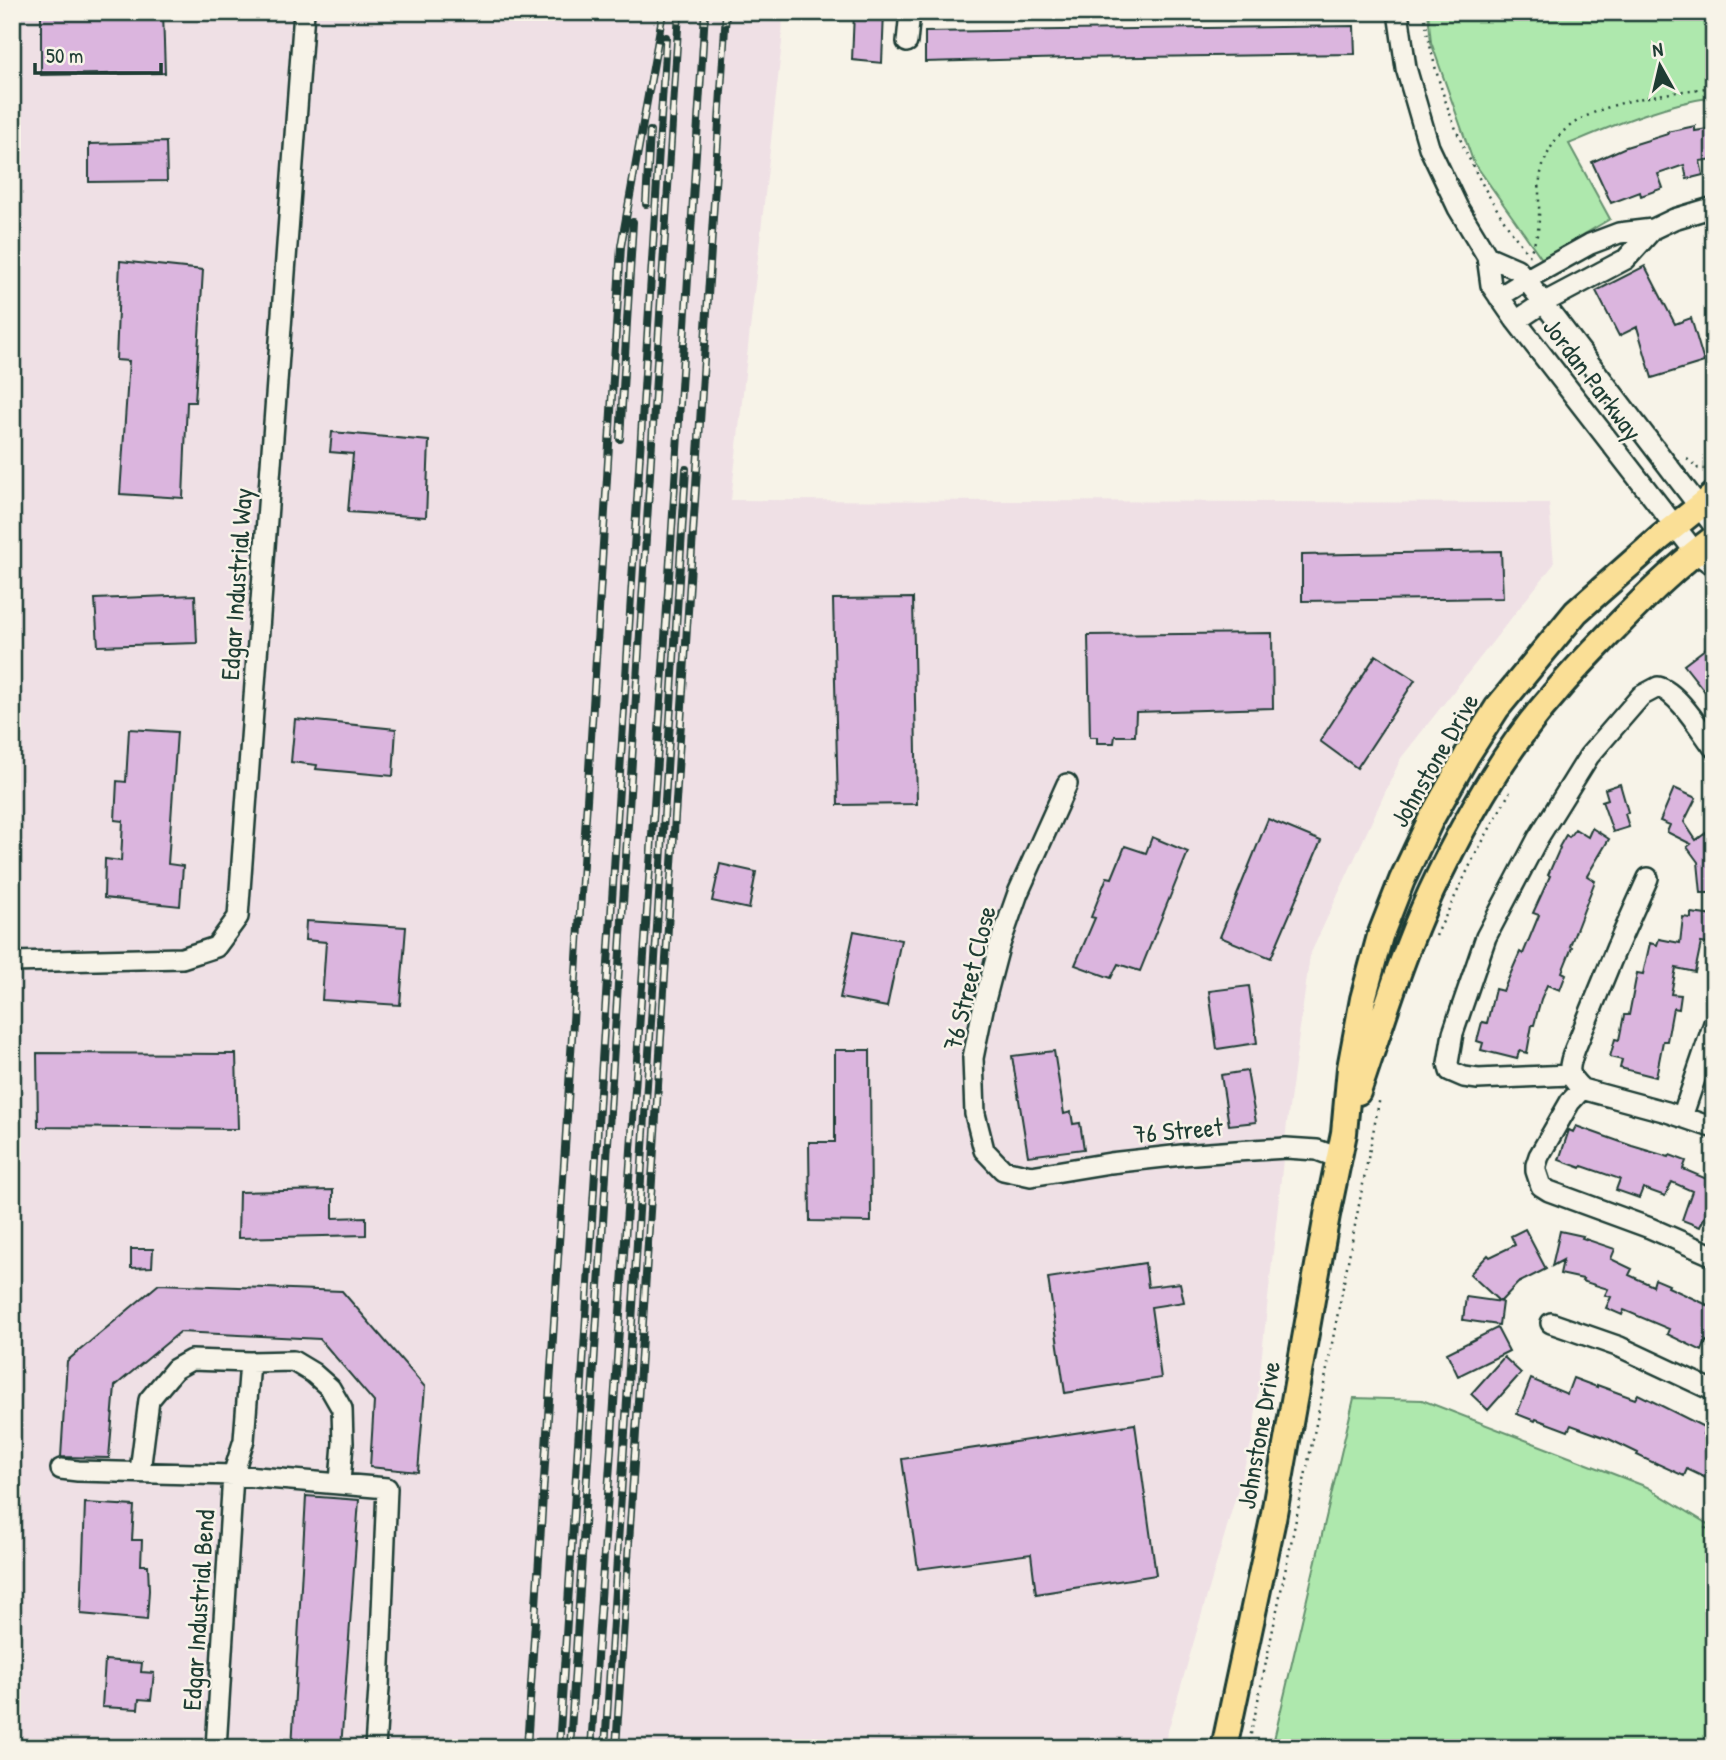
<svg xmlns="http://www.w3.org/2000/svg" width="1726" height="1760" font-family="'Patrick Hand',sans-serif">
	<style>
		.built { fill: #efe0e5 }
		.green { fill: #aee8ad; stroke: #669270; stroke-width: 2 }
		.building { fill: #dbb5de; stroke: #1f3d34; stroke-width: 2 }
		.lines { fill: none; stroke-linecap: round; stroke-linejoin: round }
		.minor-casing { stroke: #1f3d34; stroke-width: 24 }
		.major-casing { stroke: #1f3d34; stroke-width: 30 }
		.path { stroke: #1f3d34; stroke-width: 2.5; stroke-dasharray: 2 5; stroke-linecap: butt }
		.minor { stroke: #f7f3e8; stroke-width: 19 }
		.major { stroke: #fadf96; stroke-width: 24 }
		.rail-casing { stroke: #1f3d34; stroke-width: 8 }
		.rail { stroke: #f7f3e8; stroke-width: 5; stroke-dasharray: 16; stroke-linecap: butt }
		.labels { text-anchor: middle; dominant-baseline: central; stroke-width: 5; stroke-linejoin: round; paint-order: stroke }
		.street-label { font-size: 26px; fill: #1f3d34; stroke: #f7f3e8 }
	</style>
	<rect width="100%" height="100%" fill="#f7f3e8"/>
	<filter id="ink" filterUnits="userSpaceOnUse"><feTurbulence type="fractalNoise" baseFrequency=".0143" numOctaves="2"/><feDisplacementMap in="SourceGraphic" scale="14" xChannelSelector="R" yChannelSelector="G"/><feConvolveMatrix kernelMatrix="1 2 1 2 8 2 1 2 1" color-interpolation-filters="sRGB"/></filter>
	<g filter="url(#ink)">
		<path class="built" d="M12,12h771l-1,30 -51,458 818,3 5,61 -153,194 -91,197 -23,168 -34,314 -90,311h-1151z"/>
		<path class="green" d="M1428,12h286v85c-51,7 -97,27 -145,47l41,75 -68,40 -69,-98 -42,-119z
			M1354,1398l68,2 225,87 67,41v220h-442z"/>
		<path class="building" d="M41,12h122l2,61 -124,2z
			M854,12h30l-2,51 -30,-3z
			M1354,26l1,28 -284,4 -146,4v-30z
			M1695,126v5l19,-3v31l-14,2 3,14 -16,4 -3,-14 -26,9 5,14 -22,8 -1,-4 -29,11 -19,-41 34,-15 42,-13 -1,-2z
			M166,142l1,39 -78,1v-38z
			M120,261l83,9 -8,132h-8l-4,96 -63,-4 9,-133 -13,-1z
			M1645,266l30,58 16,-6 13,44 -52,16 -15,-51 -18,9 -23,-45z
			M332,432l97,9 -3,76 -78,-5 5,-58 -23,-2z
			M1501,551l2,47 -201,3v-46z
			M195,595l2,48 -99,3 -3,-47z
			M913,598l4,206 -79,1 -5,-206z
			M1272,633l1,75 -137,4 -1,24h-20l-1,7h-17v-6h-7l-2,-102z
			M1714,642v61l-30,-38z
			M1376,655l39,25 -58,88 -37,-27z
			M295,719l101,10 -3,47 -77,-7 1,-4 -26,-3z
			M129,729l48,3 -9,132 15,2 -3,40 -76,-8 1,-39 16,2 2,-40 -8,-1 2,-39 9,1z
			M1620,784l8,28 -3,2 4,13 -16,5 -11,-31 6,-2 -3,-10z
			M1674,788l22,10 -12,24 12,18 18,-13v66h-13l-3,-31 -11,-15 4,-3 -24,-12 3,-7 -10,-4z
			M1268,819l53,22 -50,117 -51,-21z
			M1592,828l17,11 -22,37 8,5 -25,65 2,1 -10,25 4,2 -6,16 -13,-5 -6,14 -7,26h-2l-5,28 -8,-2 -2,8 -36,-9 2,-7 -6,-2 5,-19 5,1 8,-34 8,2 17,-39 3,2 16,-39 -6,-2 17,-37 -2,-1 12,-27 -1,-1 7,-12 3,2 6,-8 13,8z
			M1152,837l36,15 -48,119 -22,-7 -7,14 -36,-13 20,-47 -4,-1 16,-40 5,1 13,-32 21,7z
			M720,864l36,8 -7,37 -37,-8z
			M1691,913l23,3v29l-13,-2 -6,29 -19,-4 -5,26 10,1 -2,14 -6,-1 -6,33h-4l-7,36 -36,-9 2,-8 -12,-3 5,-18 4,1 5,-25h5l8,-42 6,1 7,-31 7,2 2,-6 21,4 3,-26 8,1z
			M306,921l100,6 -6,78 -78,-5 4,-58 -21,-2z
			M854,931l47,9 -14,67 -47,-9z
			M1249,986l8,57 -40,6 -8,-58z
			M835,1050h35l1,172 -61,-1 -1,-79h26z
			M1054,1051l10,63 7,-2 2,12 7,-1 4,26 -56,7 -16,-100z
			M37,1053l199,1 2,75 -200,-2z
			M1247,1071l9,51 -27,3 -8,-50z
			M1576,1126l56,20 37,11 1,-2 16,6 -3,8 31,13 -5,14 4,2 -13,29 -18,-7 10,-29 -20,-9 -7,14 -22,-8 -4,10 -23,-8 4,-11 -38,-13 -1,2 -22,-8 10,-30 4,2z
			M333,1190v28l33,-1v18l-128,3 1,-46z
			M1525,1229l21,40 -28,14 -18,19 -30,-28 18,-19 2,2 25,-12 -4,-9z
			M1560,1231l23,5 -1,2 33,11 -4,10 21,10 -3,6 24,11 2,-7 14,6 -1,2 46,21v37l-8,-4 -4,10 -35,-17 2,-5 -45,-19 -2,5 -16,-7 5,-11 -6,-2 3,-6 -26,-8 1,-2 -23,-5 3,-14 -11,6z
			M131,1249h22l-1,18 -21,1z
			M1145,1263l3,24 32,-4 4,19 -33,5 10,71 -96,15 -17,-115z
			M159,1284l183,7 83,96 -7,85 -48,-5 4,-65 -54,-63 -140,-7 -65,54 -6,72 -48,-1 6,-96z
			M1466,1297l36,5 -3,23 -36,-5z
			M1497,1328l12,23 -51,25 -11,-23z
			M1504,1357l17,16 -33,37 -17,-16z
			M1573,1378l24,9v-2l38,14 3,-5 68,34 -3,6 11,5v43l-27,-13 -3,7 -28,-13v1l-19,-9 1,-2 -29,-14 -38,-14 -3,6 -32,-12 -1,2 -18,-7 14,-35 36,15z
			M1135,1424l21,151 -120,19 -5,-40 -113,15 -16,-110z
			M306,1496l53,4 -18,248h-49z
			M85,1503l49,3 -2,34h10l-1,25h7l1,25 -2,30 -66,-6z
			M105,1660l37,3 -1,9 13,1 -3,27 -12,-1 -1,10 -36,-2z"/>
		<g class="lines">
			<g class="minor-casing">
				<path id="minor" d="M1398,12l8,56 23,79 29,61 29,48 4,29 25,36 179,231 19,14
					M907,42l3,-30
					M1487,256l30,13 9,11 188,246
					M1499,297l37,-23 54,-30 29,-11 34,-4 21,-10 40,-12
					M1516,321l27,-18 83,-44 27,-30
					M1067,784l-49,109 -19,54 -15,57 -11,54 2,56 9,36 19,20 28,6 79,-13 72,-8 54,-4 50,-3 31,2 22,8
					M1648,878l-32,71 -41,100c-7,19 -9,26 7,40l85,23 47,16
					M12,962l170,-4 34,-11 22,-30 66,-905
					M1570,1075l-92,4 -14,-2 -14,-6 -2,-8 5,-30 33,-96 52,-99 51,-82 52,-60 17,-9c20,5 43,44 56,61
					M1582,1089l-12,13 -31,54 -3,9v6l5,15 8,5 101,37 64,28
					M1682,1117l32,-94
					M1551,1323l69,24 94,44
					M61,1469l17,2 155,4 154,13 -8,200 -4,60
					M140,1471l9,-71 26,-31 16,-9 59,2 43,-1 20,12 17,15 12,21 1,34 -3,39
					M216,1748l17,-273 11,-35 6,-78"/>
			</g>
			<g class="major-casing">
				<path id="major" d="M1358,1092c23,-67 43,-135 73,-200 31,-66 74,-143 123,-198 18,-22 38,-42 58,-63 32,-33 64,-65 102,-93
					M1224,1748l49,-229 54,-304 17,-82 6,-65 13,-69 17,-63 22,-56 28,-59 37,-66 30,-47 79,-96 85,-75 53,-42"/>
			</g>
			<path class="path" d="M1424,12c13,89 49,169 103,241
				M1529,256c3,-9 8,-17 9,-26 3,-21 -2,-44 5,-64 4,-13 12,-28 22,-36 35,-30 105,-37 149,-43
				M1687,459l11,9
				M1697,469l1,-1 16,2
				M1436,936l38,-79 36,-65
				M1705,1529l9,-15
				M1248,1748l72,-343 60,-308"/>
			<use href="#minor" class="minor"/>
			<use href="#major" class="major"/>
			<g class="rail-casing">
				<path id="rail" d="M646,204l4,-73
					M620,439l13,-217
					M527,1748l71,-1121 23,-381 42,-234
					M559,1748l107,-1711
					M570,1748l109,-1736
					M591,1748l70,-1047 44,-689
					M605,1748l81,-1279
					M616,1748l110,-1736"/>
			</g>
			<use href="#rail" class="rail"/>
		</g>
	</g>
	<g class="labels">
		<g class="street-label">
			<text transform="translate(1593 379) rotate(53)">Jordan Parkway</text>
			<text transform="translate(236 584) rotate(-86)">Edgar Industrial Way</text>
			<text transform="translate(1434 760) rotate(-60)">Johnstone Drive</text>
			<text transform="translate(969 978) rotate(-76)">76 Street Close</text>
			<text transform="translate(1178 1130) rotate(-5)">76 Street</text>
			<text transform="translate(1258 1435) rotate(-80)">Johnstone Drive</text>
			<text transform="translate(198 1610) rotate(-86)">Edgar Industrial Bend</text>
		</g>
	</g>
	<rect width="1726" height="1760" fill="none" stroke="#f7f3e8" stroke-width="42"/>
	<rect x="21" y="21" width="1684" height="1718" fill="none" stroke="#1f3d34" stroke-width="2.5" filter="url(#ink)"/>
	<g transform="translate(1660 66) rotate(352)" stroke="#f7f3e8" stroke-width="5" paint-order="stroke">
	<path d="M0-5L12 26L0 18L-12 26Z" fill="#1f3d34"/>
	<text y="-10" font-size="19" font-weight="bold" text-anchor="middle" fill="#1f3d34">N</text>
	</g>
	<path d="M35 63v10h126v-10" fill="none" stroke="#1f3d34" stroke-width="3.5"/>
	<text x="46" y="63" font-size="21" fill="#1f3d34" stroke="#f7f3e8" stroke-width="5" paint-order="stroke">50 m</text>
</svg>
